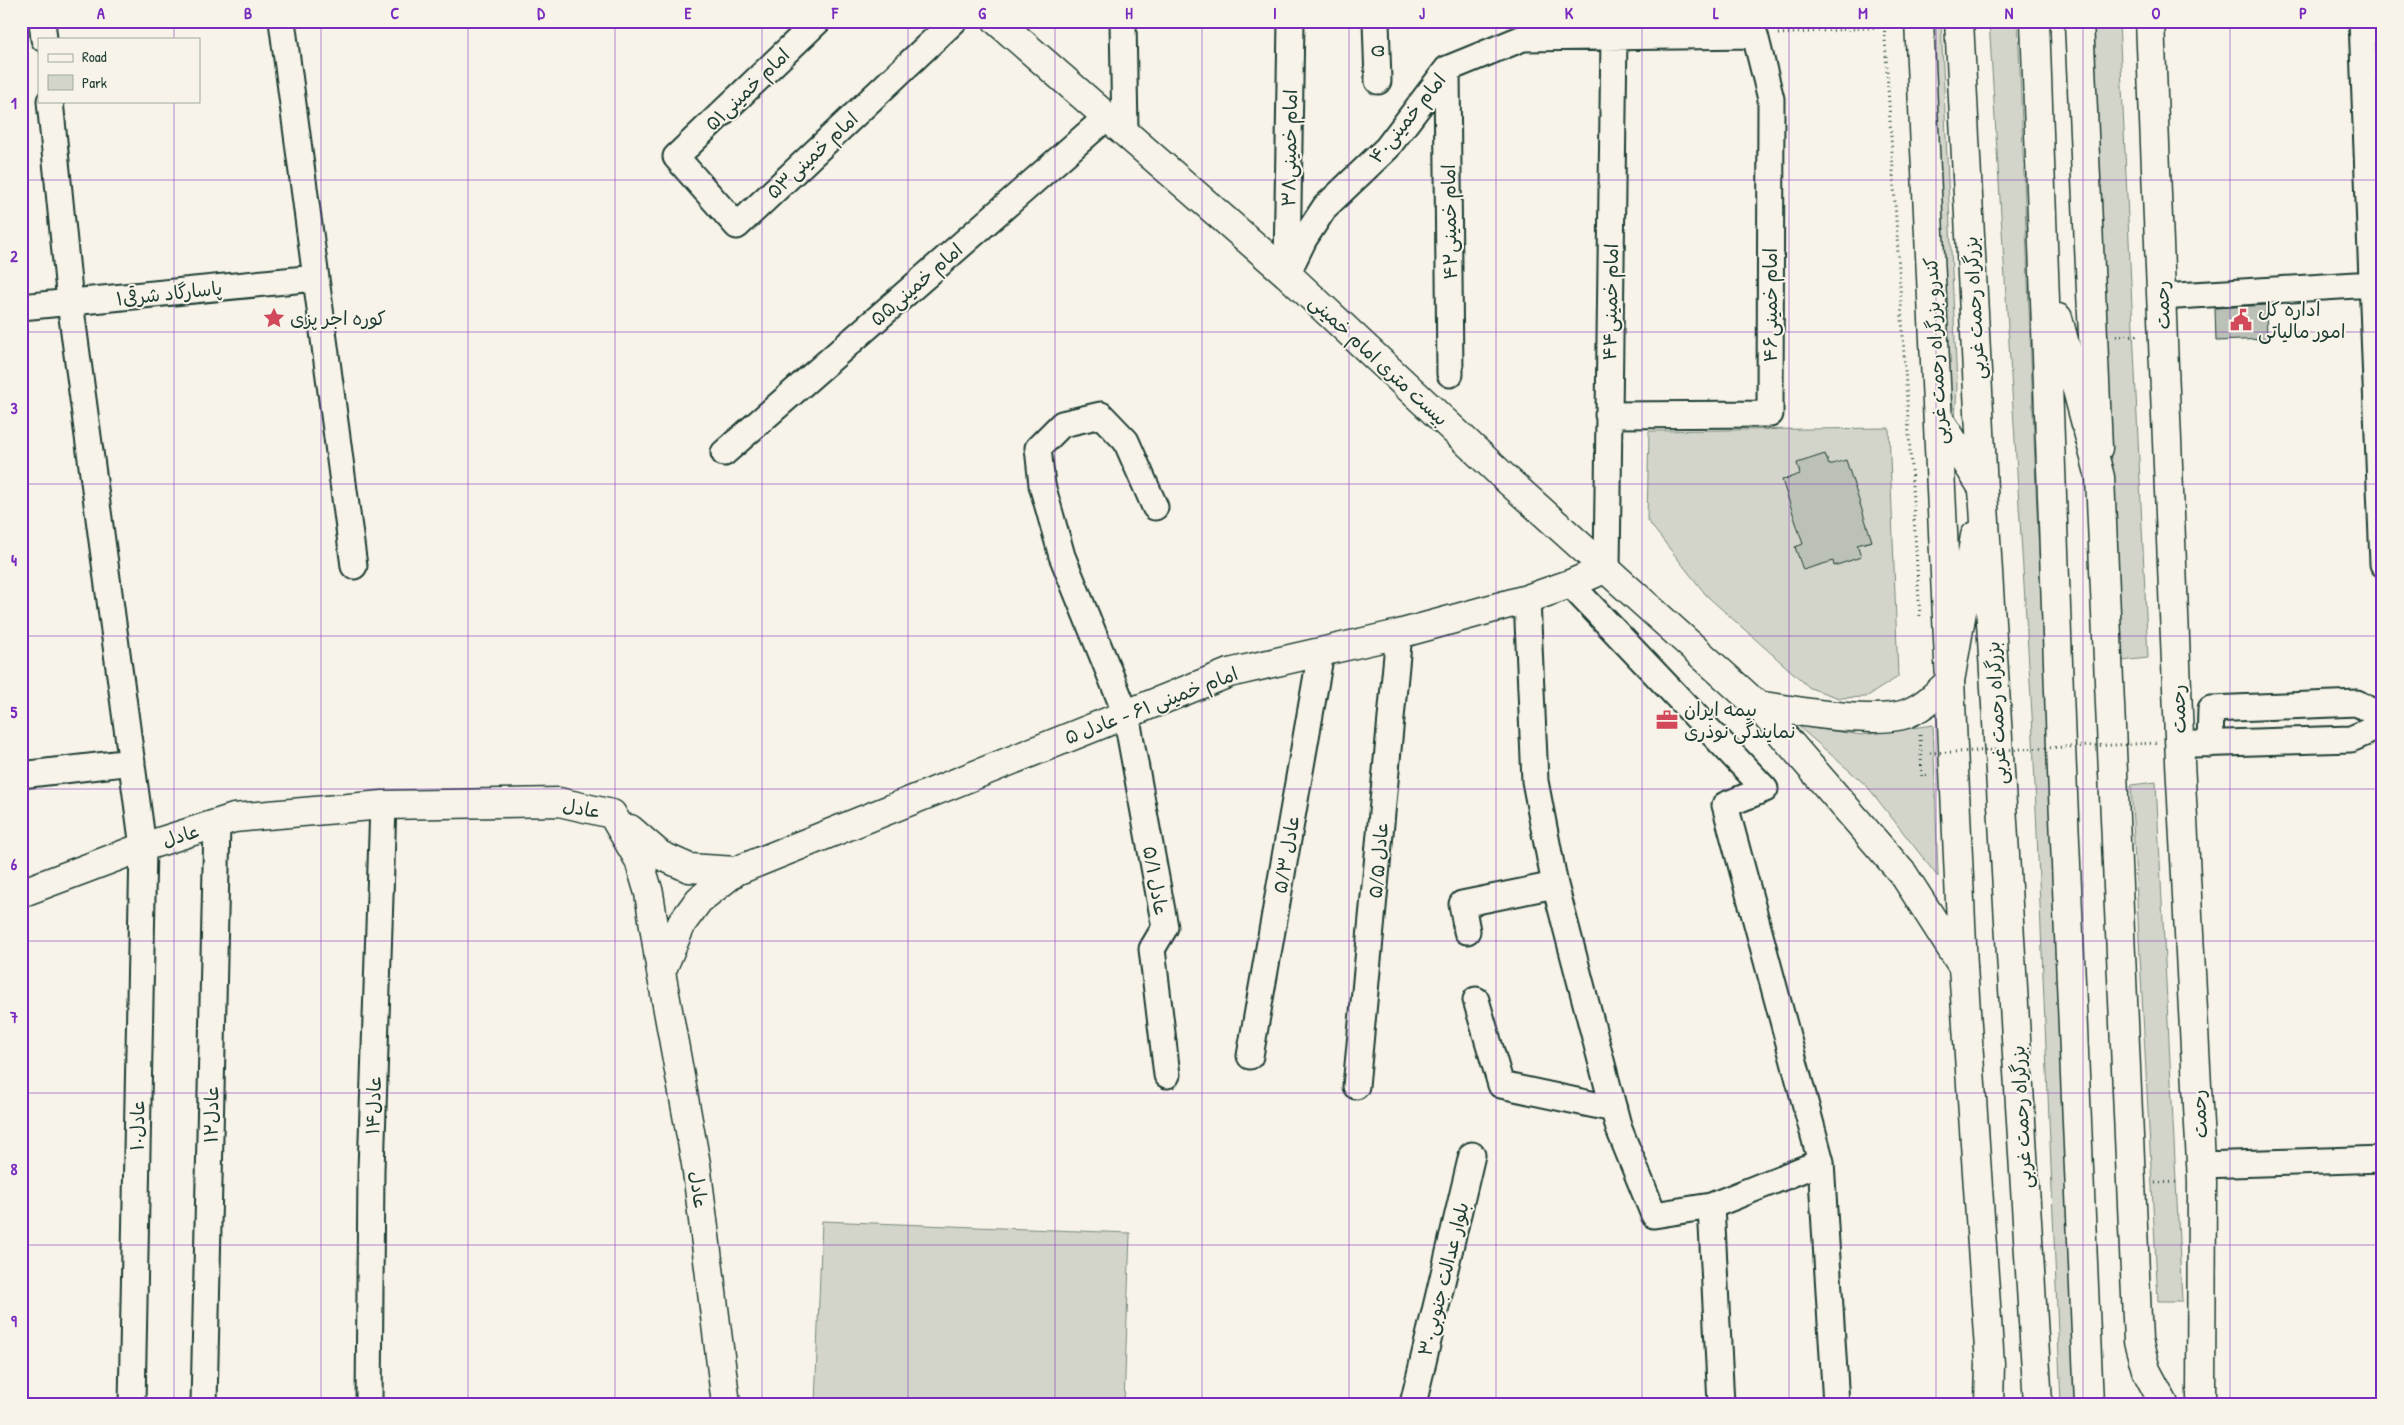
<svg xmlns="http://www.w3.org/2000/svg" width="2404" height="1425" font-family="'Patrick Hand','Playpen Sans Arabic',sans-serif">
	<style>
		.green { fill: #d3d5ca; stroke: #79897f }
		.building { fill: #bbc1b6; stroke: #1f3d34 }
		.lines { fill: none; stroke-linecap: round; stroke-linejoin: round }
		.minor-casing { stroke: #1f3d34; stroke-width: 29 }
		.tertiary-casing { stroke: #1f3d34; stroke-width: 31 }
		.secondary-casing { stroke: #1f3d34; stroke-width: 31 }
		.trunk-casing { stroke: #1f3d34; stroke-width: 31 }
		.path { stroke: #1f3d34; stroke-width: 3; stroke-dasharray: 1 4; stroke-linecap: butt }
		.minor { stroke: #f7f3e8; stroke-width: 25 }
		.tertiary { stroke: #f7f3e8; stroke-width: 28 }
		.secondary { stroke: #f7f3e8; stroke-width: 28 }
		.trunk { stroke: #f7f3e8; stroke-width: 28 }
		.path-bridge { stroke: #1f3d34; stroke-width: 3; stroke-dasharray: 1 4; stroke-linecap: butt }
		.grid { fill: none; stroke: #7b2cbf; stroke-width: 1; stroke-opacity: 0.55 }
		.labels { text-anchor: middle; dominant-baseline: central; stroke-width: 4; stroke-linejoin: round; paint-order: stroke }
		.street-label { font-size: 19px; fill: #1f3d34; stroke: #f7f3e8 }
		.poi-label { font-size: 19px; fill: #1f3d34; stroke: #f7f3e8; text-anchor: start }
		.neatline { fill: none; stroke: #7b2cbf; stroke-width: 2 }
		.grid-label { font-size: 16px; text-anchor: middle; font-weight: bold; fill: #7b2cbf }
	</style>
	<rect width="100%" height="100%" fill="#f7f3e8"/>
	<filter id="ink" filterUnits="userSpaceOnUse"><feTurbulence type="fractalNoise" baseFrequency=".02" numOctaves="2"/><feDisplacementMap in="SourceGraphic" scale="10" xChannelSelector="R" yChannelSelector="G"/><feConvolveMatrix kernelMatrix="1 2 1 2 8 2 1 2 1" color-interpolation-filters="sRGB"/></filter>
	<g filter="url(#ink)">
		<path class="green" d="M1560,21h153v2l-153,1z
			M1931,21h10l16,365 -2,36 -7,-53z
			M1989,21h29l18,468 44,915h-19l-29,-690z
			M2087,21h32l29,637 -26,3z
			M1889,428l9,249 -32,20 -27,1 -29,-10 -103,-92 -60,-76 2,-89z
			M1933,725l5,152 -71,-91 -69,-60 64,9z
			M2156,782l26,519h-24l-27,-516z
			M822,1221l308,12 -6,171h-309z"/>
		<path class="building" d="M2266,305l1,34 -51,2 -1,-33z
			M1825,454l4,11 17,-5 26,81 -15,4 4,12 -27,9 -1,-5 -30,9 -8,-23 8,-3 -21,-64 18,-6 -3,-11z"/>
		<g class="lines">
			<g class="minor-casing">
				<path id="minor" d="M42,21l2,18
					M282,21l72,545
					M818,21l-142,136 61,69 217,-205
					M1123,21l2,110
					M1376,21l2,60
					M2362,21l21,543
					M1447,69l3,305
					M50,101l20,201 73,545 -11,557
					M1287,266l4,-245
					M1287,274l17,-35 21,-32 62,-59 60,-79 76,-31 232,-3 16,64 -1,315 -162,1
					M2161,297l211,-13
					M21,307l295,-29
					M724,453l384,-337
					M1155,507l-29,-66 -25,-26 -39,9 -24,24 4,37 20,71 64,158 39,213 -13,22 15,126
					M1607,568l7,-533
					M1570,584l195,205 -40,16 96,357 15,242
					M1527,599l8,182 20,104 64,244 35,86 57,-9 110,-44
					M2194,744l157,-5 32,-14
					M2210,744l1,-35 146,-6 26,15
					M21,775l111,-13
					M1467,931l-5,-27 93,-19
					M1476,1000l25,85 113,24
					M1250,1056l71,-404
					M1356,1086l43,-452
					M2201,1165l182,-6
					M1711,1206l10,198
					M204,1404l13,-580
					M369,1404l2,-234 12,-365
					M1413,1404l59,-249"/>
			</g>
			<g class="tertiary-casing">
				<path id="tertiary" d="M2150,21l30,741 22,420 -1,215
					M630,829l30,26 29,13 47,3
					M21,893l122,-46 91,-29 149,-13 176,-3 53,12 27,46 10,33 12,79 35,192 30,240
					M661,972l21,-49 17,-23 37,-29 493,-198 170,-39 128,-35 43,-15 37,-16"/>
			</g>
			<g class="secondary-casing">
				<path id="secondary" d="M997,21l290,253 217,203 253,228 147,170 59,92
					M2079,21l19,427
					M1757,705c35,5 120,21 151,8 17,-7 29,-19 42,-32l-31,-660"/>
			</g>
			<g class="trunk-casing">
				<path id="trunk" d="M1959,21l24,468 55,915
					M2035,21l26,726 28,657
					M2058,318l42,159 38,864 8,29 18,34
					M1938,417l44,70
					M1975,536l-25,145 13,286 27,397 -1,40"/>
			</g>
			<path class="path" d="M1884,21l36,596
				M1778,34l118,-8
				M2116,336l24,-1
				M1920,735l2,41 7,-1
				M2155,1183l24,-1"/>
			<use href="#minor" class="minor"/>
			<use href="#tertiary" class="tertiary"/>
			<use href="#secondary" class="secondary"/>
			<use href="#trunk" class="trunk"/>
			<path class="path-bridge" d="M1930,753l229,-10"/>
		</g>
	</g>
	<path class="grid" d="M174,21v18M321,21v1383M468,21v1383M615,21v1383M762,21v1383M908,21v1383M1055,21v1383M1202,21v1383M1349,21v1383M1496,21v1383M1642,21v1383M1789,21v1383M1936,21v1383M2083,21v1383M2230,21v1383M174,101v1303M21,180h2362M21,332h2362M21,484h2362M21,636h2362M21,789h2362M21,941h2362M21,1093h2362M21,1245h2362"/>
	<defs>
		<g id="sight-bare" transform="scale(1.725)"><path d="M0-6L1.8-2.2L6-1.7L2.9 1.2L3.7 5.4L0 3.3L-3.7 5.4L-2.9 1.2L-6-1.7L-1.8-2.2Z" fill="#d1495b" stroke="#f7f3e8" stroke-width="2.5" paint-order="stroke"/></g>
		<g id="civic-bare" transform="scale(1.725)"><path d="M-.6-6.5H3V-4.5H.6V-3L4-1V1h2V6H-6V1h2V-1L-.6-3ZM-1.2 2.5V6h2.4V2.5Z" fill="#d1495b" stroke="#f7f3e8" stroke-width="2.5" paint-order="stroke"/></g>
		<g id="office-bare" transform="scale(1.725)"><path d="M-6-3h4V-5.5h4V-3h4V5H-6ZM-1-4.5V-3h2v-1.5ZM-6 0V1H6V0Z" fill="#d1495b" stroke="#f7f3e8" stroke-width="2.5" paint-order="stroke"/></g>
	</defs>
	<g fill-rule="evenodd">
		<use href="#sight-bare" x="274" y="318"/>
		<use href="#civic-bare" x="2241" y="320"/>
		<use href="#office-bare" x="1667" y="720"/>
	</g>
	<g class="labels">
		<g class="street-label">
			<text transform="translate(1377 51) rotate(-91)">۵</text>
			<text transform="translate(747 89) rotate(-44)">امام خمینی۵۱</text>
			<text transform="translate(1407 118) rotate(-51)">امام خمینی۴۰</text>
			<text transform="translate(1289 148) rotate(-89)">امام خمینی۳۸</text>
			<text transform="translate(812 155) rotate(-43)">امام خمینی۵۳</text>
			<text transform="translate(1449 222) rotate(-91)">امام خمینی۴۲</text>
			<text transform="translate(916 284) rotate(-41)">امام خمینی۵۵</text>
			<text transform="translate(169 293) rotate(-6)">پاسارگاد شرقی۱</text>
			<text transform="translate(1610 302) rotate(-89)">۴۴امام خمینی</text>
			<text transform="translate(1770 305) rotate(-90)">امام خمینی۴۶</text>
			<text transform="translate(2162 305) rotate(-92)">رحمت</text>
			<text transform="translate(1974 308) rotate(-93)">بزرگراه رحمت غربی</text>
			<text transform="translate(1935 351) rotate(-93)">کندرو بزرگراه رحمت غربی</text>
			<text transform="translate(1379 360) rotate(43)">بیست متری امام خمینی</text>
			<text transform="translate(1151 705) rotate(-21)">امام خمینی ۶۱ - عادل ۵</text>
			<text transform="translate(2178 709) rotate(-92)">رحمت</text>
			<text transform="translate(1996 713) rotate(-93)">بزرگراه رحمت غربی</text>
			<text transform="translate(582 808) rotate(11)">عادل</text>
			<text transform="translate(181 835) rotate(-17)">عادل</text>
			<text transform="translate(1286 854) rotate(-80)">عادل ۵/۳</text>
			<text transform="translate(1378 860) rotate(-85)">عادل ۵/۵</text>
			<text transform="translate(1156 881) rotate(80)">عادل ۵/۱</text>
			<text transform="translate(373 1105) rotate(-88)">عادل۱۴</text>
			<text transform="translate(211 1114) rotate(-89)">عادل۱۲</text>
			<text transform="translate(2199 1114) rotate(-93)">رحمت</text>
			<text transform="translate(2021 1117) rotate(-93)">بزرگراه رحمت غربی</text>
			<text transform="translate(137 1125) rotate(-89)">عادل۱۰</text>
			<text transform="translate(699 1190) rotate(83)">عادل</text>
			<text transform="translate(1443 1279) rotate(-76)">بلوار عدالت جنوبی۳۰</text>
		</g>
		<g class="poi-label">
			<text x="2258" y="309">اداره کل<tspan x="2258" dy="22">امور مالیاتی</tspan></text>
			<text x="290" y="318">کوره اجر پزی</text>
			<text x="1684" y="709">بیمه ایران<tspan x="1684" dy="22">نمایندگی نوذری</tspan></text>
		</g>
	</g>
	<rect width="2404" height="1425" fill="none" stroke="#f7f3e8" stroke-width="55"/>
	<rect x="38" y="38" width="162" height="65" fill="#f7f3e8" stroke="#a1aaa0"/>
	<rect x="48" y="54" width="25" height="8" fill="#f7f3e8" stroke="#a1aaa0"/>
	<text x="82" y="62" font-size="15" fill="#1f3d34">Road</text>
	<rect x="48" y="75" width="25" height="15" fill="#d3d5ca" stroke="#a1aaa0"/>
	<text x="82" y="88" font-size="15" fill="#1f3d34">Park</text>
	<rect x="28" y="28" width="2348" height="1370" class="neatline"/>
	<g class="grid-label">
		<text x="101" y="19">A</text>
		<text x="248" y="19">B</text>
		<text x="395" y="19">C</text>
		<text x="541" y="19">D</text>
		<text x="688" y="19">E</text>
		<text x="835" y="19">F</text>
		<text x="982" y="19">G</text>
		<text x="1129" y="19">H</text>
		<text x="1275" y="19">I</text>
		<text x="1422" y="19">J</text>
		<text x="1569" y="19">K</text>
		<text x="1716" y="19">L</text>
		<text x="1863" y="19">M</text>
		<text x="2009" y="19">N</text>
		<text x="2156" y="19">O</text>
		<text x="2303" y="19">P</text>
		<text x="14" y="109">1</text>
		<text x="14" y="262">2</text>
		<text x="14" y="414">3</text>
		<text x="14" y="566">4</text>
		<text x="14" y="718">5</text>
		<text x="14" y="870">6</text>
		<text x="14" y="1023">7</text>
		<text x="14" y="1175">8</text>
		<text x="14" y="1327">9</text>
	</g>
</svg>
